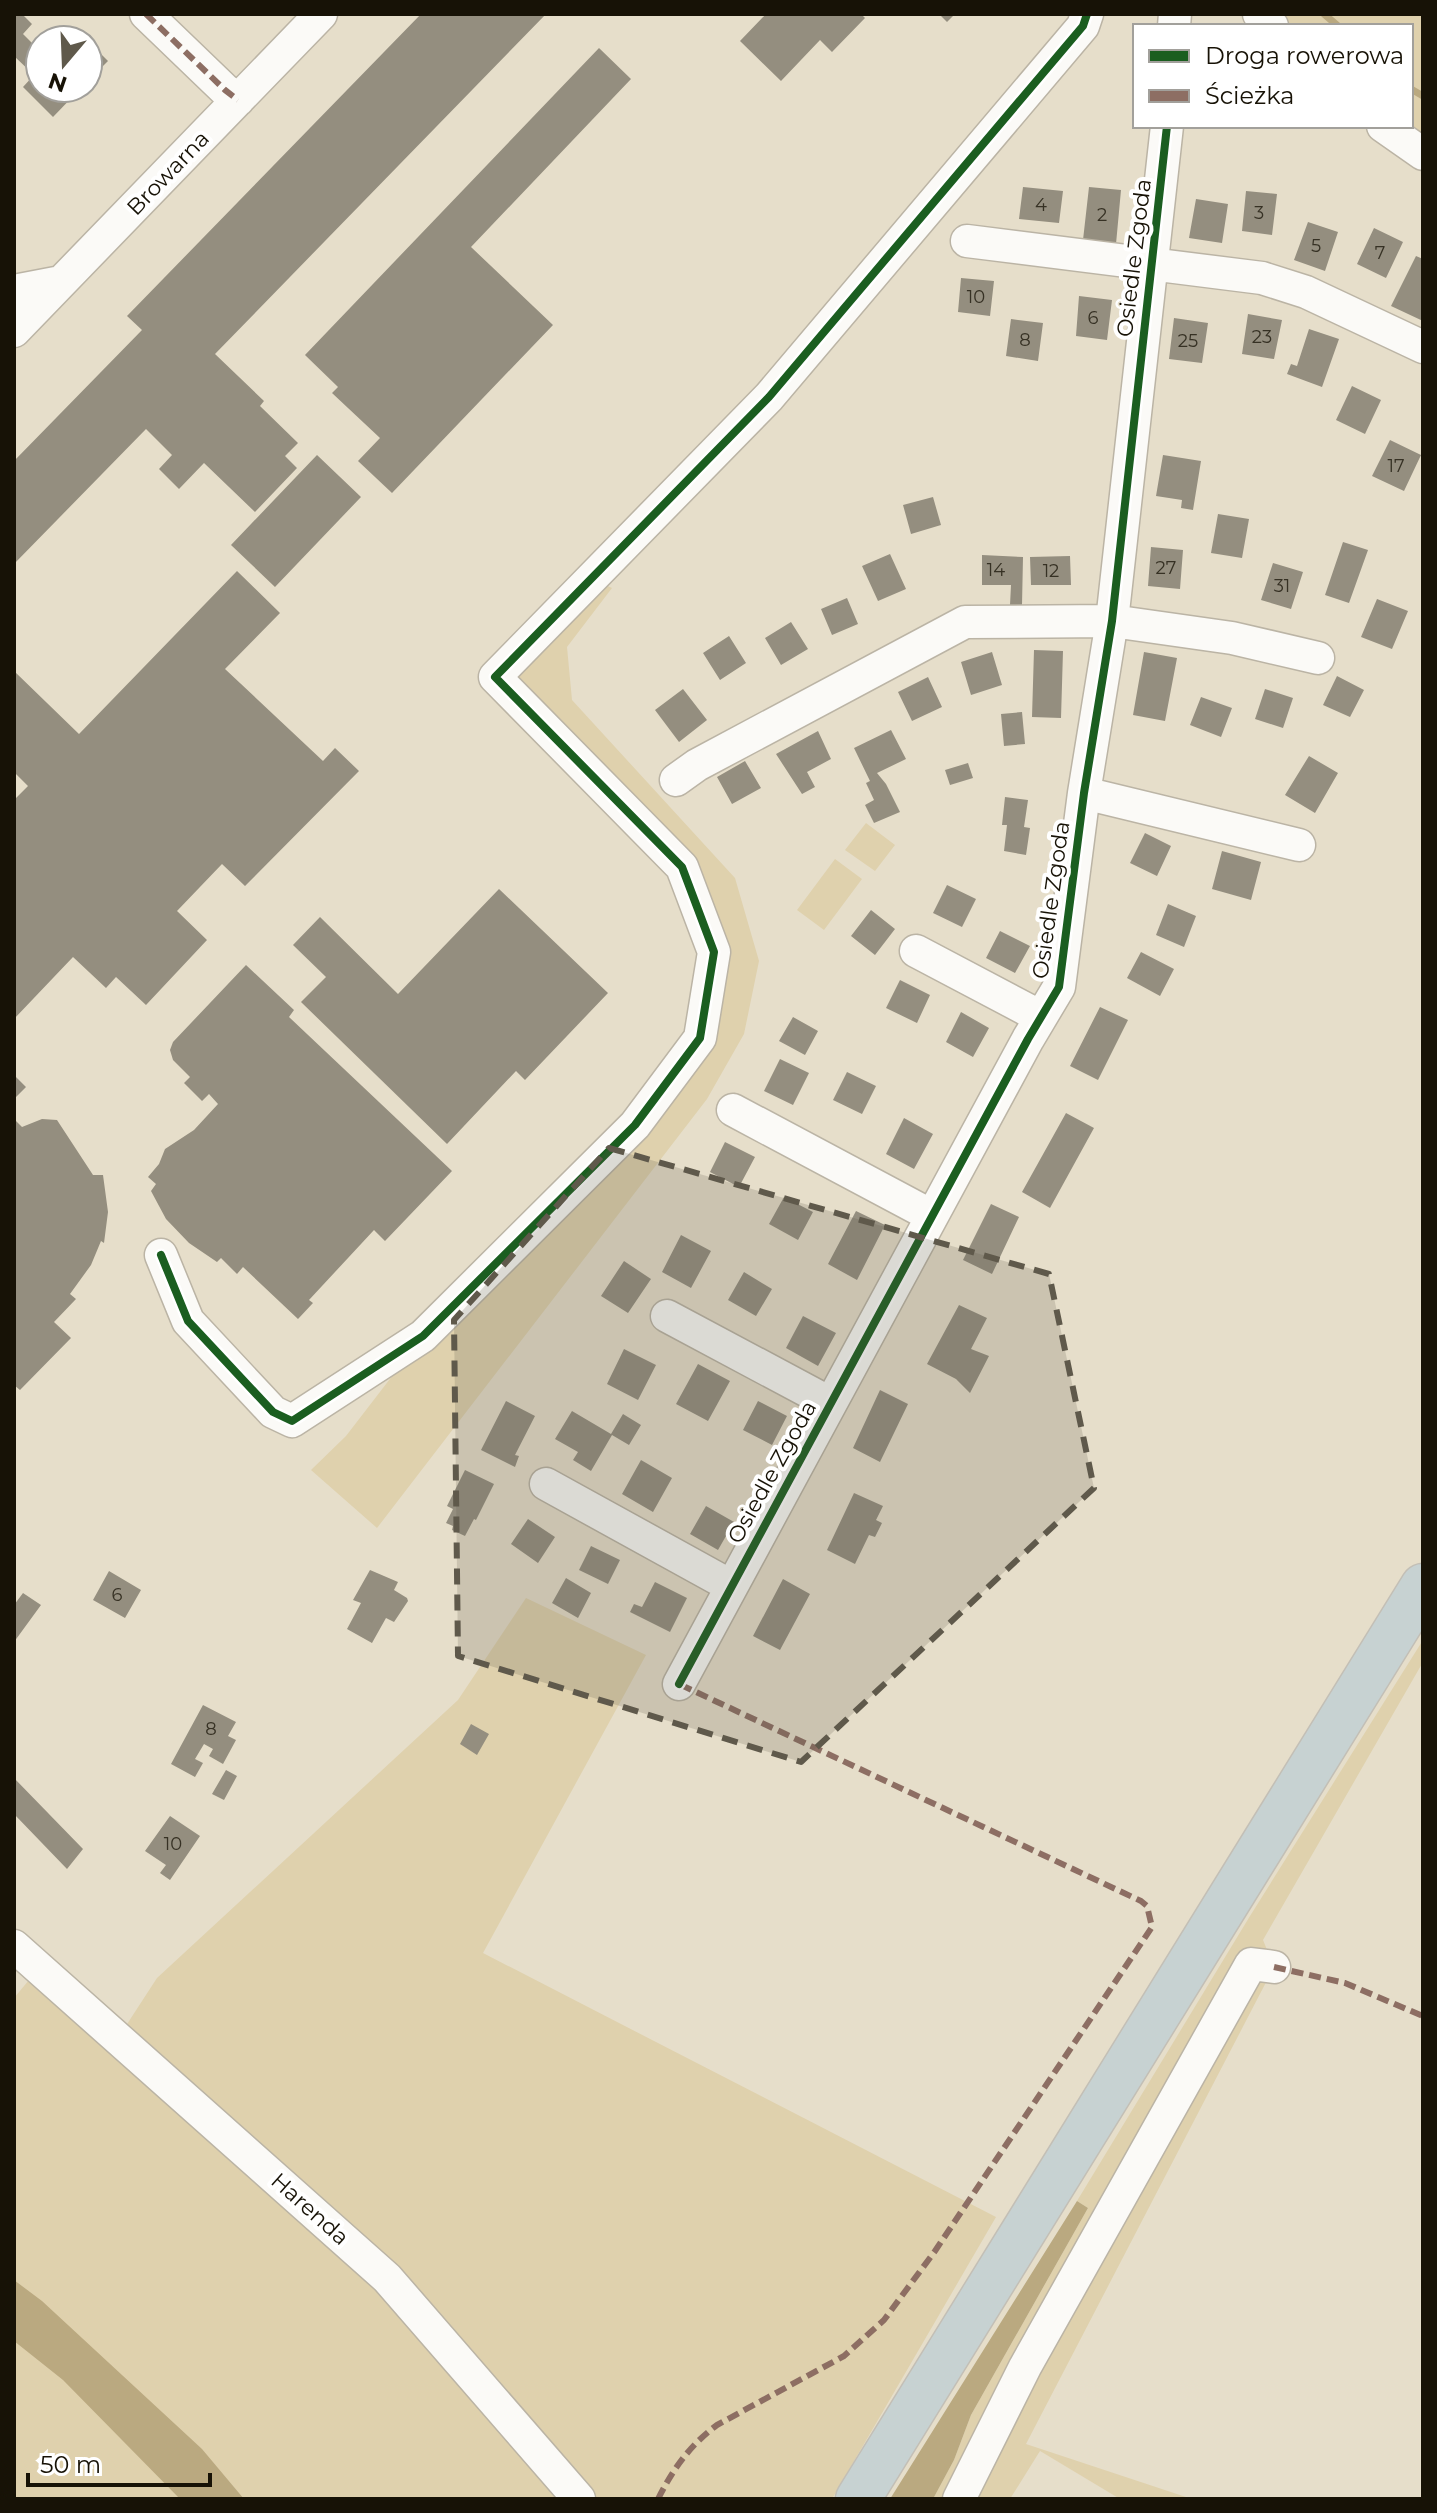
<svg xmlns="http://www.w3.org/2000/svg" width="1437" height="2513" font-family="Montserrat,sans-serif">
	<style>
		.green { fill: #dfd1ad }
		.water { fill: #baa980 }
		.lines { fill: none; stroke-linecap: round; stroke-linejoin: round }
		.stream { stroke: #baa980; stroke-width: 7 }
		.building { fill: #948e7f }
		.minor-casing { stroke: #bbb4a5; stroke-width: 35 }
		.highway-casing { stroke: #c3bfb6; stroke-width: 47 }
		.minor { stroke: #fbfaf7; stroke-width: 32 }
		.highway { stroke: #c7d2d2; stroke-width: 44 }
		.quiet { stroke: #8d6e63; stroke-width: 6; stroke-dasharray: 12 6; stroke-linecap: butt }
		.cycleway-casing { stroke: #fff; stroke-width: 13 }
		.cycleway { stroke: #1b5e20; stroke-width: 8 }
		.marked { fill: #5f594b; fill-opacity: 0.2; stroke: #5f594b; stroke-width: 6; stroke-dasharray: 16 10; stroke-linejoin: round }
		.labels { text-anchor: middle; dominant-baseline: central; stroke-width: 8; stroke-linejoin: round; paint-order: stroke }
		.number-label { font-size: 18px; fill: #363124 }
		.street-label { font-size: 22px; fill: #171206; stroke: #fff }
	</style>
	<rect width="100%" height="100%" fill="#e6deca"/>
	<path class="green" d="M1259,14h164v140l-40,-28h28v-100h-139z
		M591,578l21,10 -45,59 5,53 163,178 24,83 -15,73 -37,65 -330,429 -66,-58 35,-34 77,-100 277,-298 14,-86 -32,-85 -187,-190z
		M866,823l29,22 -20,26 -30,-21z
		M835,859l27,20 -38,51 -27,-20z
		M526,1598l120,57 -163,298 513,264 -164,282h-818v-501l25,-30 79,70 39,-60 301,-278z
		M1423,1640v22l-160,278 11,27 -248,477 166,55h-72l-80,-48 -30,48h-77l21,-39 17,-45 117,-207 -11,-7 173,-285z"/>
	<path class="water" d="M1077,2201l11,7 -117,207 -17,45 -21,39h-43z
		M14,2280l28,21 160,148 42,50h-64l-117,-119 -49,-39z"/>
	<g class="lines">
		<path class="stream" d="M1324,14l14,12
			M1411,89l12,7"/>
	</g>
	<path class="building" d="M14,14h8l10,10 -9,10 17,17v37h41l-28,29 -30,-30 11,-12 -20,-19z
		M421,14h125l-331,340 49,47 -4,5 38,37 -13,13 12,12 -42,44 -51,-49 -25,26 -20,-20 13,-14 -26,-26 -132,135v-103l128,-131 -15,-14z
		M766,14h95l4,4 -33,34 -12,-12 -39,41 -41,-40z
		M939,14h16l-8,8z
		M78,31l9,9h-18z
		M88,41l20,20 -20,20z
		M599,48l32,31 -160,168 82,78 -161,168 -34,-32 22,-23 -48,-45 6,-6 -33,-32z
		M1023,187l40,4 -4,32 -40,-4z
		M1089,187l32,3 -5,54 -33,-4z
		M1246,191l31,3 -5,41 -30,-4z
		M1196,199l32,5 -6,39 -33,-5z
		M1308,222l30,10 -13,39 -31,-11z
		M1374,228l29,14 -17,36 -29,-14z
		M1416,256l7,3v62l-32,-15z
		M961,278l33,3 -4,35 -32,-4z
		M1079,296l33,4 -5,40 -31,-4z
		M1248,314l34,6 -8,39 -32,-5z
		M1174,318l34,5 -6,40 -33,-4z
		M1011,319l32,4 -5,38 -32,-5z
		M1309,329l30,10 -17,48 -35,-13 4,-10 6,2z
		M1352,386l29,14 -16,34 -29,-14z
		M1390,440l31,15 -17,36 -32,-15z
		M317,455l44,42 -86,90 -44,-42z
		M1163,455l38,6 -8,49 -12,-2 1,-8 -26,-4z
		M933,497l8,28 -30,9 -8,-29z
		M1218,514l31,5 -7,39 -31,-5z
		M1343,542l25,8 -19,53 -24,-8z
		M1151,547l32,3 -3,39 -32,-3z
		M890,554l16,35 -28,12 -16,-35z
		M982,555l41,2 -1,48h-12l1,-20h-29z
		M1070,556l1,29h-40l-1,-28z
		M1273,563l30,9 -12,37 -30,-9z
		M237,571l43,42 -55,56 98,92 12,-13 24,23 -114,115 -23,-22 -45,47 30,29 -61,65 -30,-28 -10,11 -33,-31 -59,62v-219l14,-14 -14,-14v-101l65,63z
		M847,598l11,26 -26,11 -11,-26z
		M1377,599l31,12 -16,38 -31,-12z
		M791,622l17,27 -27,16 -16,-27z
		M729,636l17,27 -26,17 -17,-27z
		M1034,650l29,1 -2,67 -29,-1z
		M992,652l10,33 -31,10 -10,-33z
		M1144,652l33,6 -12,63 -32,-6z
		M1337,676l27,14 -14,27 -27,-12z
		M928,677l14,30 -30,14 -14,-29z
		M683,689l24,31 -28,22 -24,-32z
		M1265,689l28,9 -10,30 -28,-9z
		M1201,697l31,11 -11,29 -31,-12z
		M1022,712l3,32 -21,2 -3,-32z
		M891,730l15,29 -29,14 9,11 14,28 -26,11 -9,-18 9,-5 -8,-17 4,-2 -16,-33z
		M818,731l13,28 -24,13 8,15 -13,7 -26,-40z
		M1309,756l29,17 -23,40 -30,-18z
		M745,761l16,27 -29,16 -15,-27z
		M968,763l5,15 -23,7 -5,-15z
		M1005,797l23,3 -4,27 6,1 -4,27 -22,-4 3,-26h-5z
		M1145,833l26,13 -14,30 -27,-13z
		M1222,851l39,11 -10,38 -39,-11z
		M947,885l29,14 -14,28 -29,-14z
		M499,889l109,104 -83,87 -9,-9 -69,73 -146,-142 25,-25 -33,-32 27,-28 78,77z
		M1168,904l28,12 -12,31 -28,-12z
		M871,910l24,19 -20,26 -24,-19z
		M1000,931l30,15 -15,27 -29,-15z
		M1141,952l33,17 -14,27 -33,-18z
		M246,965l48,45 -5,7 163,154 -67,70 -11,-11 -65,70 4,3 -15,16 -55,-52 -6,7 -16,-16 -4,4 -28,-19 -23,-24 -15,-28 5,-7 -8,-7 11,-13 6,-15 29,-19 24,-26 -9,-10 -7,7 -18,-18 6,-6 -17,-17 -3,-10 3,-8z
		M900,980l30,15 -13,28 -31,-15z
		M1100,1007l28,13 -30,60 -28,-14z
		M961,1012l28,16 -16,29 -27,-15z
		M793,1017l25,14 -13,24 -26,-14z
		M780,1059l29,14 -16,32 -29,-14z
		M847,1072l29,14 -14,28 -29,-14z
		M14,1075l12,12 -12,12z
		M1066,1113l28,15 -44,80 -28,-16z
		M904,1118l29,16 -19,35 -28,-15z
		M14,1119l8,8 20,-8 15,1 36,55h10l5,37 -4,31 -3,-2 -10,24 -21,29 6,5 -22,23 17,16 -51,52 -6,-5v-34l2,-3 -2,-2z
		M725,1142l30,15 -16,30 -29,-15z
		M784,1197l29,15 -15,28 -29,-16z
		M991,1204l28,13 -27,57 -29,-14z
		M856,1211l29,14 -28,55 -29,-16z
		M681,1235l30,16 -20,37 -29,-16z
		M624,1261l27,18 -23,34 -27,-17z
		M744,1272l28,17 -16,27 -28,-16z
		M959,1305l28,13 -16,31 18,7 -19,37 -14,-14 -29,-15z
		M803,1316l33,17 -18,33 -32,-18z
		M624,1349l32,16 -18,35 -31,-16z
		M698,1364l32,17 -22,40 -32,-17z
		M880,1390l28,14 -28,58 -27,-14z
		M506,1401l29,15 -20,39 4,1 -4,11 -34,-17z
		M758,1401l29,15 -15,29 -29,-15z
		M572,1411l39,23 12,-20 18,11 -12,20 -17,-10 -21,36 -18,-11 5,-8 -23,-13z
		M641,1460l31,18 -19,34 -31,-18z
		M465,1470l29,14 -18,36 -2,-1 -9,17 -13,-6 1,-4 -7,-3 7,-14 -6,-3z
		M854,1493l29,13 -7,14 6,3 -7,14 -6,-2 -14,29 -28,-14z
		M706,1506l28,16 -16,28 -28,-16z
		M528,1519l27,18 -17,26 -27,-19z
		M591,1546l29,14 -12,24 -29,-14z
		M370,1570l28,12 -4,8 13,8 1,3 -14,21 -8,-4 -14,25 -25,-14 14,-26 -8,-3z
		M109,1571l32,19 -16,28 -32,-18z
		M566,1578l25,15 -13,25 -26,-15z
		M783,1579l27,15 -30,56 -27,-14z
		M655,1582l32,16 -17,34 -40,-20 4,-8 8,3z
		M23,1593l18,12 -27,37v-37z
		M203,1705l33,17 -8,14 8,4 -13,24 -14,-8 4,-7 -9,-5 -9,15 8,4 -8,14 -24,-13z
		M471,1724l18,10 -12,21 -17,-11z
		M226,1770l11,6 -13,24 -12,-6z
		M14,1778l69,71 -16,20 -53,-55z
		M170,1816l30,20 -30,44 -10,-7 6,-8 -21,-14z"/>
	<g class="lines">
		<g class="minor-casing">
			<path id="minor" d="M146,14l79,76 13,10
				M1259,14l13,12
				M1174,26l1,-12
				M1383,126l40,28
				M967,241l295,37 44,14 117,55
				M14,291l47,-9
				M14,331l307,-317
				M676,780l21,-15 268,-143 147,-1 120,17 86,20
				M1084,793l215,52
				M916,951l125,66
				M733,1110l199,106
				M161,1255l27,66 85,91 19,9 131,-85 212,-211 65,-87 14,-86 -32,-85 -187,-190 274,-280 314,-371 4,-12
				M667,1316l163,87
				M546,1484l185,102
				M679,1684l349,-645 31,-52 25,-194 28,-172 55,-495
				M14,1946l373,332 192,221
				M959,2499l66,-132 226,-403 23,3"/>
		</g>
		<g class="highway-casing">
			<path id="highway" d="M858,2499l565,-913"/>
		</g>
		<use href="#minor" class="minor"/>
		<use href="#highway" class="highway"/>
		<path class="quiet" d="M146,14l79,76 13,10
			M1274,1967l71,16 78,33
			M658,2499c15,-30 32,-54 59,-74l127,-69 40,-36 51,-69 217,-324 -5,-21 -6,-5 -462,-217"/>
		<g class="cycleway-casing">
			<path id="cycleway" d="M161,1255l27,66 85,91 19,9 131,-85 212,-211 65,-87 14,-86 -32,-85 -187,-190 274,-280 314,-371 4,-12
				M679,1684l349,-645 31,-52 25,-194 28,-172 55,-495"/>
		</g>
		<use href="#cycleway" class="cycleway"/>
	</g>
	<path class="marked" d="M609,1148l440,126 45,214 -293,274 -343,-106 -4,-336z"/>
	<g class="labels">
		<g class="number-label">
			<text x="1041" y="205">4</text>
			<text x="1259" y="213">3</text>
			<text x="1102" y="215">2</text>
			<text x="1316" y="246">5</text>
			<text x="1380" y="253">7</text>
			<text x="976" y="297">10</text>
			<text x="1093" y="318">6</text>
			<text x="1262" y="337">23</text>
			<text x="1025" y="340">8</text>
			<text x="1188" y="341">25</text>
			<text x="1396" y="466">17</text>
			<text x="1166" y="568">27</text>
			<text x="996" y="570">14</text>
			<text x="1051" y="571">12</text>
			<text x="1282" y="586">31</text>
			<text x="117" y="1595">6</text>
			<text x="211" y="1729">8</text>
			<text x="173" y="1844">10</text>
		</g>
		<g class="street-label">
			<text transform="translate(168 173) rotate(-46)">Browarna</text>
			<text transform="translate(1134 258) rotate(-83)">Osiedle Zgoda</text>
			<text transform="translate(1051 900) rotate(-82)">Osiedle Zgoda</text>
			<text transform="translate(772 1472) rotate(-61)">Osiedle Zgoda</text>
			<text transform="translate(310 2209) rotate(42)">Harenda</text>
		</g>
	</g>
	<rect width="1437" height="2513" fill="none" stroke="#171206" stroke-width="32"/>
	<rect x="1133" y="24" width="280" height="104" fill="#ffffff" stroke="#a2a09b" stroke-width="2"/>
	<rect x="1149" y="50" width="40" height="12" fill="#1b5e20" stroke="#a2a09b" stroke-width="2"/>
	<text x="1205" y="64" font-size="24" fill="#171206">Droga rowerowa</text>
	<rect x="1149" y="90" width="40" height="12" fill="#8d6e63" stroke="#a2a09b" stroke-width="2"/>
	<text x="1205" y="104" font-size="24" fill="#171206">Ścieżka</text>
	<g transform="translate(64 64) rotate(199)"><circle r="38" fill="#ffffff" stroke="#a2a09b" stroke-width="2"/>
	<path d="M0-6L14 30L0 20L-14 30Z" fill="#5f594b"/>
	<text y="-12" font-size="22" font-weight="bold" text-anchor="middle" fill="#171206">N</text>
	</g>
	<path d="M28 2473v12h182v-12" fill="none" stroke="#171206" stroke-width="4"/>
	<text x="40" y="2473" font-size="24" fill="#171206" stroke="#ffffff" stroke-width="6" paint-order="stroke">50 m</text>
</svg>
